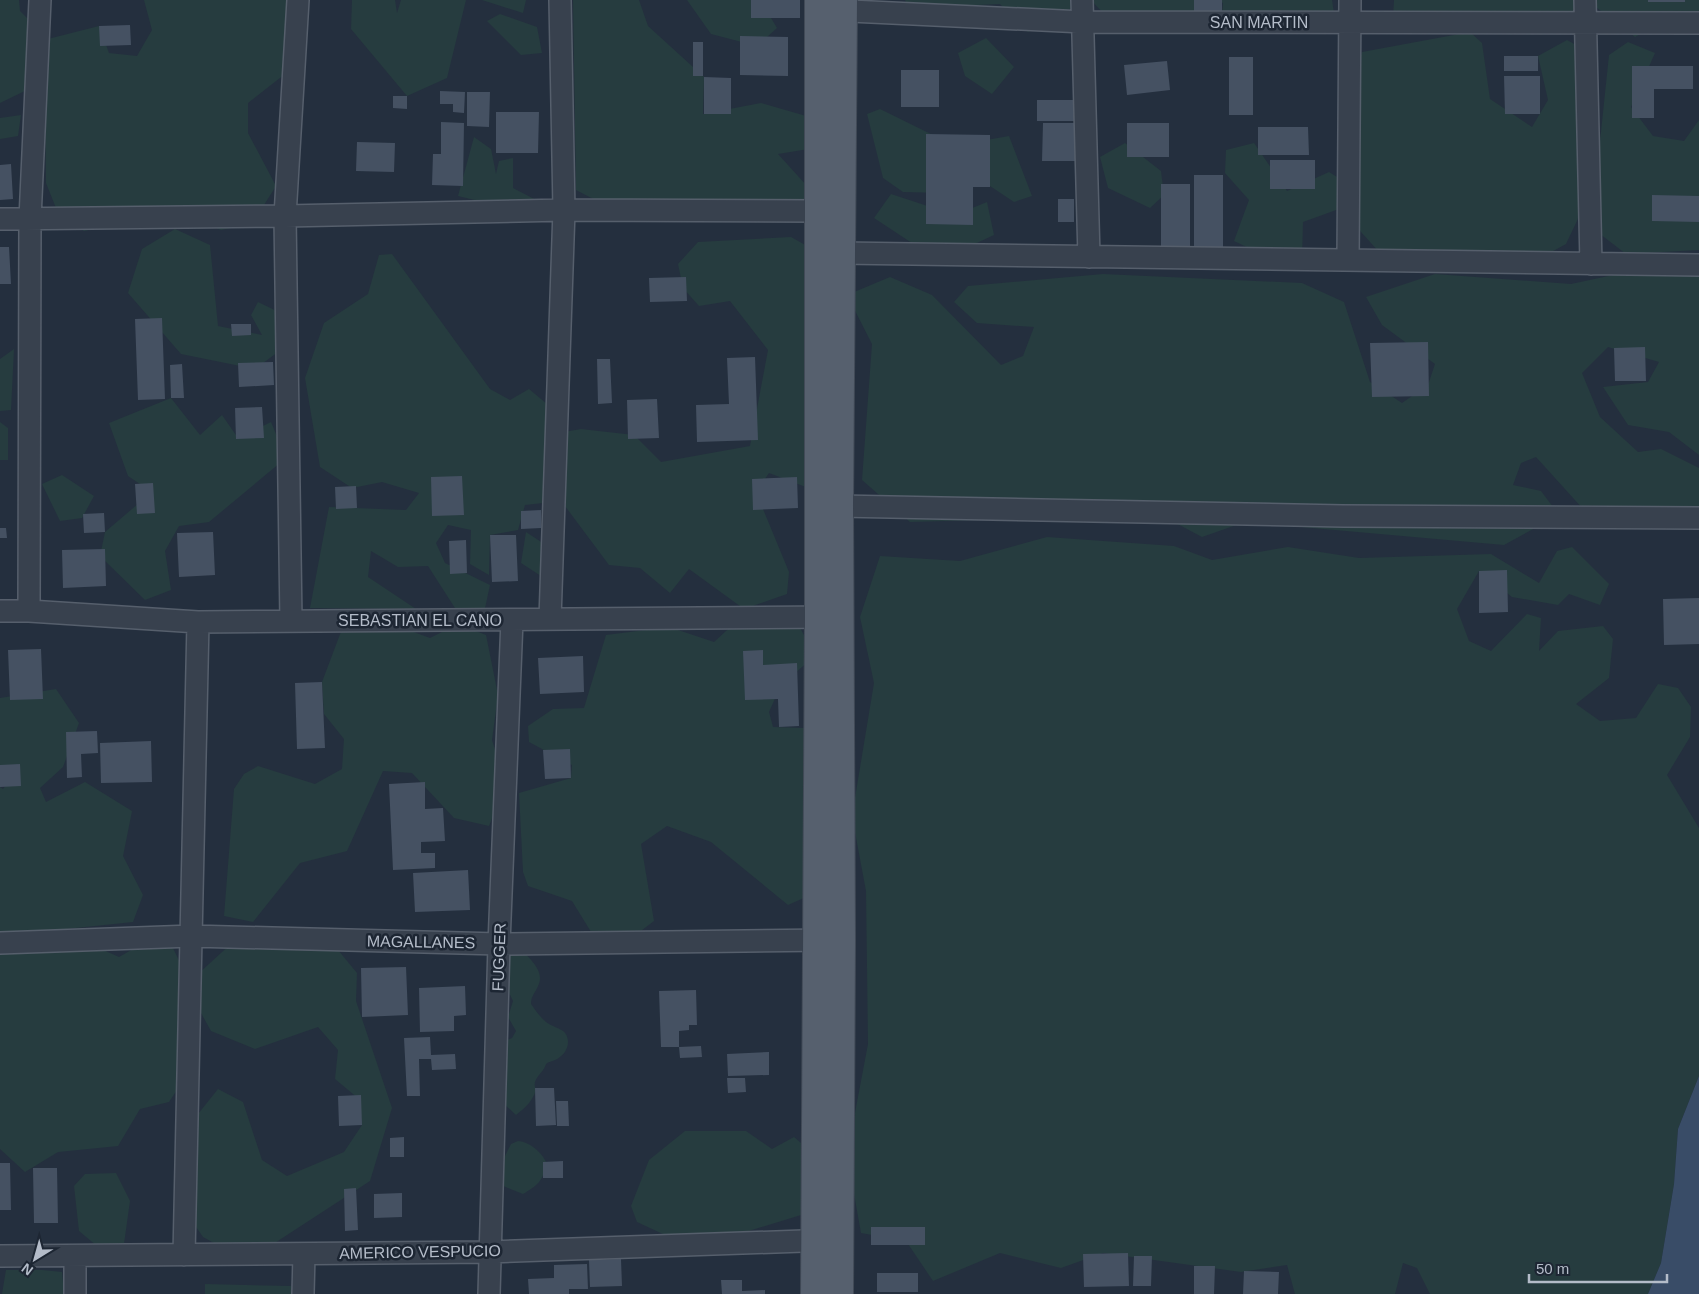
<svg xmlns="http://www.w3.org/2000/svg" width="1699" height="1294" font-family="Arial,sans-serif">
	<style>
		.green { fill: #263c3f }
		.water { fill: #394c67 }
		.building { fill: #455162 }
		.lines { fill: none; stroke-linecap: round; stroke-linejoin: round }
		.minor-casing { stroke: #565f6c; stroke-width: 24 }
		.major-casing { stroke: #414a57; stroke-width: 30 }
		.minor { stroke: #38414e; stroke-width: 21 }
		.major { stroke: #56606e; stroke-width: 28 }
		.labels { text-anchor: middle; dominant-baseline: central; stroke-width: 5; stroke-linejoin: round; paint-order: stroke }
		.street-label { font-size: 16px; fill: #b4bcc9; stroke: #1d2633 }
	</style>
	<rect width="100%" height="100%" fill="#242f3e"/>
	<path class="green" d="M0,0h19l1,11 20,20 -11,58 -29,14z
		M144,0h154l-4,67 -46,36v30l28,53 -24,38 -31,6 -46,-19 -91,20 -26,-18 -12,-30 -2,-143 55,-14 10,27 28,3 15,-26z
		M352,0h43l2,13 4,-13h65l-19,78 -40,18 -56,-67z
		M482,0h44l-3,13z
		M573,0h66l9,26 56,51 -1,37 58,-11 59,17 1,27 -43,7 39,43 -4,13 -181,9 -56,-29z
		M687,0h76l-1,3 15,25 -20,18 -46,-12z
		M905,0h167l3,6 -47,26 -28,-28 -23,1 -20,21 -44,-9z
		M1091,0h109l-5,29 -79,-2z
		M1216,0h116l2,13 -113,11 2,-21z
		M1394,0h305v26l-24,-11 -40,22 -43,-33 -48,25 -45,-18 -67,16 -39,-10z
		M500,14l37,13 5,26 -21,2 -34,-34z
		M1470,32l12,11 8,56 42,28 16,-27 -10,-44 29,-16 27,15 -9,149 -19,40 -22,12 -164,-3 -28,-31 -4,-130 14,-40z
		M986,38l28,29 -22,27 -27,-18 -7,-23z
		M1628,42l27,11 -24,54 22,29 31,5 15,-21v130l-73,4 -35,-27 18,-172z
		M880,109l57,28 9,56 -43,-1 -20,-14 -16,-64z
		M21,115l-3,21 -18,3v-21z
		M1009,136l23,60 -18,6 -33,-22 -6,-38z
		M474,137l17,12 5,25 3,-13 14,-3v30l27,14 -5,18 -24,3 -16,-18 -37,-9z
		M1125,143l36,28 3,24 -14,13 -42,-20 -8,-31z
		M1254,143l33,48 42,-19 13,8 -3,29 -36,13 -1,38 -24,2 -44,-21 15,-41 -24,-27 1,-23z
		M891,194l64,21 32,-13 7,33 -43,20 -24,-2 -53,-35z
		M175,229l35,16 8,81 44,9 -11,-20 7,-13 31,15 -3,29 -31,23 -74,-15 -53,-61 14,-44z
		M791,237l32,18 -12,234 -42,-16 -13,19 33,80 -2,22 -43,15 -55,-40 -19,24 -30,-25 -31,-3 -47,-63 -4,-69 23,-4 53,6 27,27 89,-16 18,-96 -38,-49 -31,5 -16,-18 -5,-24 20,-22z
		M392,254l98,135 20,11 19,-11 18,15 -4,99 -18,2 -7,25 -28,5 -1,40 -19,-11 1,-34 -23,-5 -12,18 9,20 45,22 -6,28 -22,6 -34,-53 -30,1 -27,-16 -3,26 48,32 -106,-1 19,-101 77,3 13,-17 -37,-11 -30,6 -32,-21 -15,-89 19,-55 44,-29 11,-39z
		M1674,262l25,3v190l-30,-23 -41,-7 -25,-38 45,-5 11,-20 -51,-15 -26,26 18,44 38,35 23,-3 38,19v49l-106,3 -57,-63 -15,6 -8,22 28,6 18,24 -55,30 -259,-23 -43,15 -30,-16 -50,-5 -212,6 -48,-42 10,-136 -25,-49 43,-18 42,18 69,70 22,-9 11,-29 -57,-4 -23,-21 14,-16 135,-12 199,9 42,19 26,80 32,21 26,-18 7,-21 -53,-39 -16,-28 69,-23 136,10z
		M14,349l-3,61 -11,1v-52z
		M171,398l29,37 22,-20 16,23 33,-16 15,36 -77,64 -30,4 -14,25 6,39 -26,10 -45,-44 5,-24 47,-40 -24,-16 -19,-53z
		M0,422l8,6v32h-8z
		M62,475l32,21 -12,22 -22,3 -18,-37z
		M526,532l32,21 -14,25 -23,-15z
		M1047,537l127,9 38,14 76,-13 71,11 132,-4 48,29 18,-32 15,-4 37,37 -9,21 -31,-11 -11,11 -46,-8 -33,-26 -22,38 12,32 22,10 36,-37 14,4 -2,33 19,-20 45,-5 10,13 -4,39 -33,26 24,17 36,-3 22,-34 20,4 13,19 -1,30 -23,38 32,53v248l-21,53 -4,55 -13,79 -13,31h-218l-13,-26 -14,-5 -8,31h-100l-8,-29 -46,7 -138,-19 -42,15 -61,-15 -67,28 -27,-40 -45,-8 -14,-78 21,-111 -2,-153 -14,-75 22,-133 -14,-66 20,-61 80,5z
		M370,616l60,22 28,-14 28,11 12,60 -6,45 14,44 -17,42 -35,-8 -42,-45 -29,-2 -36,80 -47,12 -47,59 -29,-6 10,-127 10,-15 14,-8 57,18 27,-15 2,-30 -20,-25 -2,-32 20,-53z
		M796,620l19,36 -34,29 -12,27 4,15 31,1 17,23 -6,142 -27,12 -77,-63 -44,-16 -26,18 13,77 -25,19h-33l-24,-39 -44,-15 -5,-14 -4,-79 52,-15 1,-13 -43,-23 -1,-16 25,-17 31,-1 22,-73 63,-8 45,15 23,-21z
		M56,689l23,34 -16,44 -23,21 6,14 39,-20 47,29 -9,45 20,39 -10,27 -133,14v-149l3,2 9,-11 -12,-13v-67z
		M158,935l12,7 21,43 -6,93 -16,24 -29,7 -22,37 -60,6 -33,20 -25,-23v-207l90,2 29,13z
		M233,942l105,8 19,23 -1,28 36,107 -22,73 -123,80 -44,-24 -20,-29 15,-94 20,-25 25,13 19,58 25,16 57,-24 18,-27 -3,-26 -24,-20 3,-29 -20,-23 -63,22 -44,-18 -15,-27 2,-30z
		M523,952c9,8 22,21 15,34 -3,7 -7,10 -7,18 5,7 9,13 15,18 9,7 22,6 22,20 0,8 -6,15 -13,18 -2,1 -6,2 -8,3 -2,2 -2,5 -4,7 -5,7 -11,11 -7,20 -4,12 -10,17 -20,25l-13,-12 2,-62 7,-3 4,-7 -8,-14 5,-16 -10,-21v-25z
		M685,1131h61l26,18 22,-12 22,19 -15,59 -108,33 -56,-26 -6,-16 18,-46z
		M518,1141c12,1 25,12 29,23 -5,18 -9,21 -24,30l-20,-8 -6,-14 14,-28z
		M116,1173l14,28 -7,50h-20l-24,-20 -5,-45 11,-12z
		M6,1270h36l20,2 2,22h-62z
		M205,1284l86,2v8h-86z"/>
	<path class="water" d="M1699,1076v218h-51l13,-31 13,-79 4,-55z"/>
	<path class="building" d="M751,0h49v18h-49z
		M1194,0h28v19h-28z
		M1648,0h37v2h-37z
		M130,25l1,20 -31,1 -1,-20z
		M740,36l48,1v39l-48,-1z
		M693,42h10v34h-10z
		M1504,56h34v15h-34z
		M1229,57h24v58h-24z
		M1167,61l3,29 -43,5 -3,-30z
		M1632,66h61v23h-39v29h-22z
		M901,70h38v37h-38z
		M1504,76h36v38h-35z
		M704,77l27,1v36h-27z
		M440,91l25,1 -1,21 -11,-1v-8h-13z
		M467,92h23l-1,35 -22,-1z
		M393,96h14v13l-14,-1z
		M1037,100h39l-1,21h-38z
		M496,112h43l-1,41h-42z
		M441,122l23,1 -1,63 -31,-1 1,-31h8z
		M1043,123h34v38h-35z
		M1127,123h42v34h-42z
		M1258,127h50l1,28h-51z
		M926,134l64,1v52h-17v38l-47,-1z
		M357,142l38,1 -1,29 -38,-1z
		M1270,160h45v29h-45z
		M11,164l2,35 -13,1v-35z
		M1194,175h29v74h-29z
		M1161,184h29v66h-29z
		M1652,195l47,1v26l-47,-1z
		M1058,199h16v23h-16z
		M0,247h9l2,37h-11z
		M686,277l1,24 -37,1 -1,-24z
		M162,318l3,81 -27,1 -3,-81z
		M231,324h20v11l-19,1z
		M1428,342l1,54 -57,1 -2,-54z
		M1645,347l1,34h-31l-1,-33z
		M755,357l3,83 -61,2 -1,-37 33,-1 -2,-46z
		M597,359h13l2,44 -14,1z
		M273,362l1,23 -35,2 -1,-24z
		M182,364l2,34h-13l-1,-33z
		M657,399l2,39 -31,1 -1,-39z
		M262,407l2,31 -28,1 -1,-31z
		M462,476l2,39 -32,1 -1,-39z
		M797,477l1,31 -45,2 -1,-31z
		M153,483l2,30 -18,1 -2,-30z
		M356,486l1,22 -21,1 -1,-22z
		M541,510v18l-20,1v-18z
		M104,513l1,19 -21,1 -1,-19z
		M0,528h6l1,10h-7z
		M213,532l2,43 -36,2 -2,-44z
		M490,535h26l2,46 -26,1z
		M466,540l1,33 -17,1 -1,-33z
		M105,549l1,37 -43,2 -1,-38z
		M1507,570l1,42 -29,1v-42z
		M1699,598v46l-35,1 -1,-46z
		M41,649l2,50 -33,1 -2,-50z
		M763,650v15l34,-2 2,63 -20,1 -1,-28 -33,1 -2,-49z
		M583,656l1,36 -44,2 -2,-36z
		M322,682l3,66 -28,1 -2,-66z
		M97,731l1,22 -17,1 1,23 -15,1 -1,-46z
		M151,741l1,41 -51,1 -1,-40z
		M570,749l1,29 -26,1 -2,-29z
		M20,764l1,22 -21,1v-22z
		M425,782v27l18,-1 2,33 -24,1v11h14v15l-42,2 -4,-86z
		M468,870l2,40 -55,2 -2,-39z
		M406,967l2,48 -46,2 -1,-49z
		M465,986l1,29 -12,1v15l-34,1 -1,-44z
		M696,990l1,35h-8v5l-10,1v16h-18l-2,-56z
		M430,1037l1,18 24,-1 1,15 -24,1 -1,-11h-12l1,37h-13l-3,-58z
		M701,1046l1,11 -22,1 -1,-11z
		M769,1052v23l-41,1 -1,-22z
		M727,1078h18l1,14 -18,1z
		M535,1088h19l2,37 -20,1z
		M361,1095l1,30 -23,1 -1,-30z
		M556,1101h12l1,25h-12z
		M404,1137v20h-14v-19z
		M563,1161v17h-20v-16z
		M0,1163h10l1,47h-11z
		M33,1168h24l1,55h-24z
		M356,1188l2,42 -13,1 -1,-42z
		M402,1193v24l-28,1v-24z
		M871,1227h54v18h-54z
		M1128,1253l1,33 -45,1 -1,-33z
		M1134,1256h18l-1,30h-18z
		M621,1259l1,27 -32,1 -1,-27z
		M587,1264l1,25h-19v5h-40l-1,-15 26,-1v-13z
		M1194,1266h21l-1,28h-20z
		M1244,1271l35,1 -1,22h-35z
		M877,1273h41v19h-41z
		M721,1280h21v11l23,-1v4h-43z"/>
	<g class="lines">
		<g class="minor-casing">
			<path id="minor" d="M1082,0l7,257
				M1585,0l6,264
				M829,10l254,12 616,1
				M0,219l285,-3 279,-6 254,1
				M841,253l858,12
				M1348,260l2,-260
				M839,506l504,10 356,2
				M0,611h29l169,11 636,-5
				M29,611l1,-392 10,-219
				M550,619l14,-409 -4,-210
				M291,621l-6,-405 13,-216
				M0,943l192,-7 307,8 333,-4
				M184,1255l14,-633
				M0,1256l490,-4 341,-12
				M75,1256v38
				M303,1294l1,-40
				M489,1294l10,-350 13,-324"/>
		</g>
		<g class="major-casing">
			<path id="major" d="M815,1294l4,-677v-617
				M839,1294l2,-354 -2,-434 4,-506"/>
		</g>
		<use href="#minor" class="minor"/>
		<use href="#major" class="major"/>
	</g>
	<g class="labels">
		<g class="street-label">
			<text x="1259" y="22">SAN MARTIN</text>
			<text x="420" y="620">SEBASTIAN EL CANO</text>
			<text transform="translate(421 942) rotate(1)">MAGALLANES</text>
			<text transform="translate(499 957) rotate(-88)">FUGGER</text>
			<text transform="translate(420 1252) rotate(-1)">AMERICO VESPUCIO</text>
		</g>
	</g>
	<g transform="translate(35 1259) rotate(217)" stroke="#1d2633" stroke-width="4" paint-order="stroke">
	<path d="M0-4L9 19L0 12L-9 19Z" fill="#b4bcc9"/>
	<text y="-8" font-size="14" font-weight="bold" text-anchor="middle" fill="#b4bcc9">N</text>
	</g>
	<path d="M1529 1274v8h138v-8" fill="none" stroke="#b4bcc9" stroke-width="2.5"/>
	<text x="1536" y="1274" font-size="15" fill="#b4bcc9" stroke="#1d2633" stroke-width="4" paint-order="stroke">50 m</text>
</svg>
